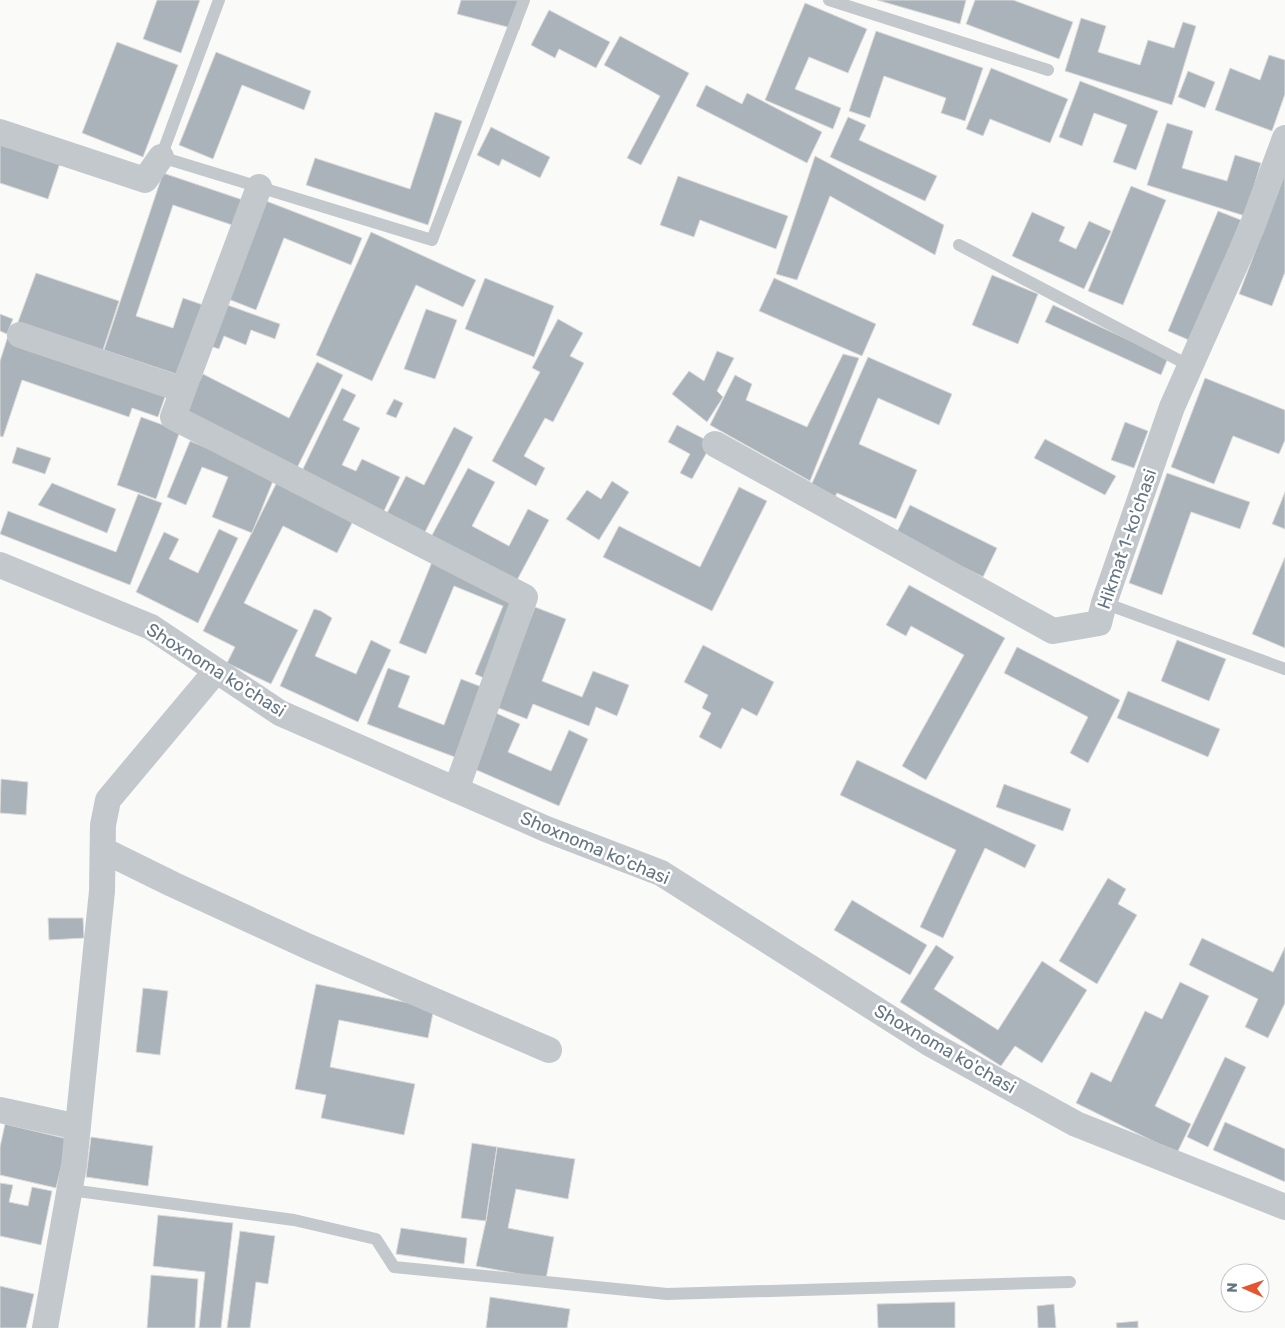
<svg xmlns="http://www.w3.org/2000/svg" width="1285" height="1328" font-family="Rubik,sans-serif">
	<style>
		.building { fill: #aab3b9; stroke: #dcdcda }
		.lines { fill: none; stroke-linecap: round; stroke-linejoin: round }
		.service { stroke: #c3c8cc; stroke-width: 12 }
		.minor { stroke: #c3c8cc; stroke-width: 26 }
		.labels { text-anchor: middle; dominant-baseline: central; stroke-width: 5; stroke-linejoin: round; paint-order: stroke }
		.street-label { font-size: 18px; fill: #657683; stroke: #fff }
	</style>
	<rect width="100%" height="100%" fill="#fafaf8"/>
	<path class="building" d="M157,0h43l-19,53 -38,-14z
		M461,0h66l-8,30 -62,-16z
		M877,0h89l-6,24z
		M975,0h38l60,22 -14,37 -93,-35z
		M805,3l62,26 -19,44 -39,-16 -14,32 46,19 -8,21 -68,-29z
		M549,10l61,32 -14,26 -37,-19 -4,9 -24,-13z
		M1081,18l25,8 -8,26 42,13 8,-25 26,8 9,-26 13,4 -24,79 -107,-34z
		M876,31l107,37 -18,53 -24,-8 5,-15 -62,-22 -14,42 -21,-7z
		M620,36l69,37 -48,92 -14,-7 33,-62 -56,-31z
		M117,42l61,23 -35,92 -61,-24z
		M216,52l95,39 -7,19 -62,-25 -29,74 -34,-14z
		M1269,55l16,5v34l-13,37 -57,-21 15,-42 30,12z
		M991,68l77,31 -18,44 -60,-24 -7,17 -17,-7z
		M1188,71l27,11 -10,26 -27,-11z
		M1080,81l78,30 -22,59 -23,-8 14,-37 -33,-12 -12,33 -23,-9z
		M706,85l36,19 5,-11 75,39 -15,31 -111,-57z
		M435,112l27,9 -34,104 -122,-40 9,-27 95,31z
		M848,117l18,8 -7,15 78,36 -12,25 -95,-44z
		M1167,123l26,8 -11,37 45,13 8,-26 26,8 -16,53 -98,-31z
		M491,127l59,30 -10,21 -38,-19 -3,7 -22,-11z
		M0,144l60,19 -12,36 -48,-16z
		M815,156l129,69 -9,30 -105,-59 -33,84 -21,-6z
		M163,173l80,27 -8,26 -62,-21 -37,111 37,12 10,-30 23,8 -24,70 -78,-26z
		M1285,173v99l-13,34 -33,-12z
		M678,176l110,40 -12,33 -76,-29 -6,17 -34,-12z
		M1131,186l35,14 -43,105 -35,-14z
		M261,199l101,39 -11,27 -67,-27 -28,72 -33,-13z
		M1218,211l23,9 -50,121 -23,-10z
		M1032,212l33,15 -6,14 17,8 13,-28 22,10 -27,58 -72,-33z
		M371,232l105,48 -13,27 -47,-22 -44,96 -56,-26z
		M36,273l83,28 -16,49 -85,-28z
		M992,275l46,19 -20,50 -46,-19z
		M485,278l69,28 -20,51 -69,-28z
		M774,278l102,46 -14,32 -103,-45z
		M222,303l58,21 -5,15 -24,-9 -5,15 -22,-9 -5,13 -12,-4z
		M1053,305l115,53 -7,17 -116,-53z
		M426,309l31,11 -22,59 -31,-10z
		M0,314l13,5 -6,15 -7,-3z
		M558,319l25,14 -13,23 14,7 -31,59 -8,-4 -21,38 21,12 -9,18 -44,-25 48,-89 -8,-4z
		M8,336l159,55 -9,26 -26,-9 -3,9 -107,-37 -19,57 -3,-1v-75z
		M717,351l17,7 -17,33 6,6 -16,25 -35,-28 17,-23 15,10z
		M843,354l16,4 -49,123 -100,-56 25,-50 17,9 -6,16 61,27z
		M868,357l84,37 -13,31 -61,-27 -19,46 58,26 -21,49 -59,-26 -4,8 -24,-11z
		M317,362l26,13 -47,95 -113,-57 20,-39 86,44z
		M1205,378l80,32v30l-6,14 -46,-18 -19,48 -43,-17z
		M342,388l14,7 -13,25 17,8 -18,37 14,6 6,-12 38,18 -17,36 -82,-40z
		M394,399l9,4 -7,15 -10,-4z
		M141,417l39,14 -24,68 -39,-14z
		M1125,422l23,9 -14,37 -23,-8z
		M677,425l35,18 -20,36 -12,-6 10,-19 -22,-12z
		M454,427l19,10 -48,95 -38,-19 19,-37 18,9z
		M1045,439l71,37 -11,19 -71,-37z
		M190,441l85,35 -23,57 -40,-16 16,-40 -26,-10 -16,38 -19,-8z
		M17,447l34,11 -6,16 -33,-11z
		M468,468l27,14 -23,44 37,20 19,-37 21,11 -33,62 -85,-45z
		M1167,473l83,29 -10,27 -49,-17 -29,83 -33,-12z
		M612,481l17,11 -30,48 -33,-21 21,-29 14,9z
		M277,482l76,39 -16,32 -54,-27 -39,77 54,27 -27,54 -44,-21 8,-16 -32,-16z
		M52,483l64,26 -9,24 -69,-28z
		M739,487l28,14 -55,110 -109,-54 16,-31 81,41z
		M1285,492v37l-13,-5z
		M138,494l24,9 -32,82 -130,-51 8,-23 108,41z
		M910,505l87,43 -14,29 -87,-43z
		M219,529l19,9 -40,85 -62,-31 28,-60 15,7 -10,20 29,14z
		M1285,557v91l-33,-14z
		M432,562l87,36 -33,81 -11,-5 28,-68 -49,-20 -28,68 -27,-11z
		M909,585l96,53 -79,142 -24,-14 62,-111 -53,-29 -5,10 -20,-11z
		M535,607l31,12 -24,62 40,16 11,-26 36,14 -12,31 -21,-9 -7,19 -56,-22 -6,15 -31,-12z
		M314,609l7,2 11,7 -17,38 41,18 15,-34 20,10 -33,72 -78,-36z
		M1177,640l49,19 -17,42 -48,-20z
		M703,645l71,37 -17,34 -15,-8 -21,41 -22,-12 12,-24 -9,-5 6,-13 -24,-13z
		M1017,647l103,53 -32,63 -18,-10 18,-36 -84,-44z
		M388,668l22,8 -12,31 46,18 17,-46 26,10 -27,70 -93,-35z
		M1128,691l92,38 -12,28 -91,-39z
		M496,713l24,11 -12,28 43,19 18,-41 19,9 -29,67 -87,-38z
		M857,760l179,85 -11,23 -40,-20 -42,90 -23,-11 36,-77 -116,-55z
		M1,779l27,3 -2,33 -26,-2z
		M1004,784l67,25 -8,22 -67,-24z
		M1108,878l18,11 -8,15 19,11 -40,69 -38,-23z
		M852,900l75,45 -17,30 -76,-45z
		M48,918h35l1,20 -35,2z
		M1202,938l71,34 12,-25v56l-17,35 -23,-11 13,-28 -69,-34z
		M936,945l18,12 -20,32 64,41 44,-69 45,29 -45,73 -27,-17 -14,20 -101,-64z
		M1180,982l29,14 -54,110 36,18 -14,29 -101,-50 15,-31 20,10 34,-71 17,8z
		M316,984l118,24 -6,30 -89,-18 -9,47 85,17 -11,51 -83,-17 5,-23 -31,-6z
		M143,988l25,3 -8,64 -24,-3z
		M1225,1057l21,10 -38,80 -21,-10z
		M1225,1122l60,27v33l-72,-32z
		M5,1124l63,15 -12,49 -56,-13v-28z
		M91,1137l62,9 -5,40 -62,-9z
		M472,1143l25,4 -11,74 -25,-3z
		M497,1147l78,12 -7,40 -52,-10 -8,39 46,9 -8,42 -70,-13 10,-45z
		M0,1183l13,2 -4,17 19,4 4,-19 20,4 -11,54 -41,-9z
		M158,1215l75,8 -12,105h-22l6,-56 -52,-6z
		M401,1228l66,10 -3,26 -68,-10z
		M240,1231l35,5 -7,48 -12,-2 -6,46h-23z
		M151,1275l47,4 -3,49h-48z
		M0,1286l34,8 -8,34h-26z
		M490,1297l80,12 -3,19h-81z
		M955,1302v26h-77l-1,-24z
		M1054,1304l2,24h-18l-1,-22z
		M1138,1321v7h-21l-1,-5z"/>
	<g class="lines">
		<path class="service" d="M219,0l-58,157 271,83 92,-240
			M829,0l219,70
			M959,245l231,121
			M1104,603l181,66
			M70,1190l224,30 82,19 18,28 273,27 403,-12"/>
		<path class="minor" d="M0,132l145,48 16,-23
			M259,187l-86,230 352,180 -69,193
			M20,335l163,55
			M715,444l338,187 46,-8 5,-20 68,-196 80,-180 33,-89
			M0,565l151,62 129,86 266,116 115,44 268,170 147,81 209,83
			M103,850l69,34 137,63 240,103
			M0,1110l78,17
			M45,1328l29,-163 28,-274 1,-66 5,-25 108,-129"/>
	</g>
	<g class="labels">
		<g class="street-label">
			<text transform="translate(1127 539) rotate(-71)">Hikmat 1-ko'chasi</text>
			<text transform="translate(216 670) rotate(32)">Shoxnoma ko'chasi</text>
			<text transform="translate(595 848) rotate(23)">Shoxnoma ko'chasi</text>
			<text transform="translate(945 1049) rotate(30)">Shoxnoma ko'chasi</text>
		</g>
	</g>
	<g transform="translate(1245 1288) rotate(272)"><circle r="24" fill="#ffffff" stroke="#c1c8cd"/>
	<path d="M0-4L9 19L0 12L-9 19Z" fill="#e4572e"/>
	<text y="-8" font-size="14" font-weight="bold" text-anchor="middle" fill="#657683">N</text>
	</g>
</svg>
